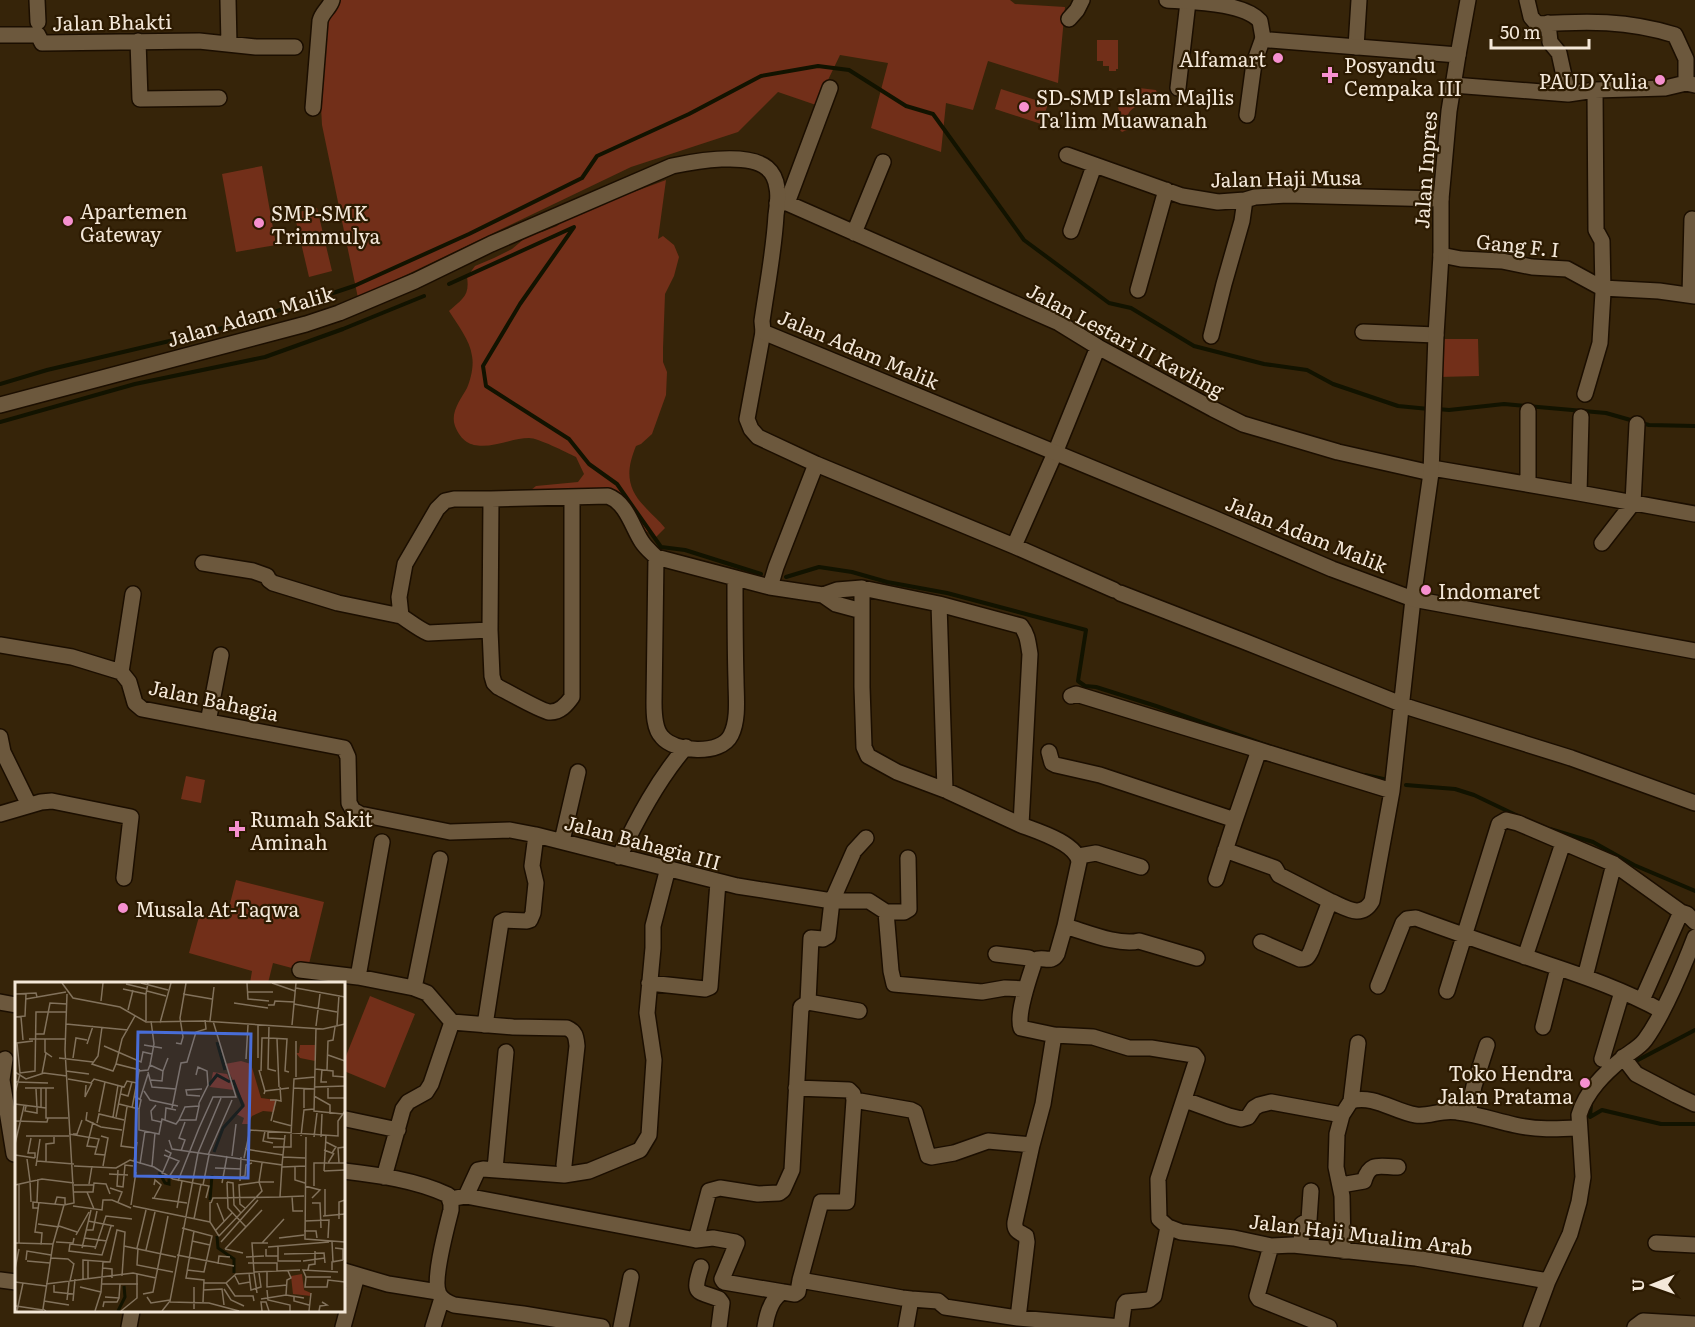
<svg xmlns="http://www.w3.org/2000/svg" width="1695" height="1327" font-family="Literata,serif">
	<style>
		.green { fill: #722f19 }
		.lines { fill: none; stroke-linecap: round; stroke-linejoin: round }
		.stream { stroke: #121300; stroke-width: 4 }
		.minor-casing { stroke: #1b0e00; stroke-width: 18 }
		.tertiary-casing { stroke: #1b0e00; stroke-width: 18 }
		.minor { stroke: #6c583d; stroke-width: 15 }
		.tertiary { stroke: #6c583d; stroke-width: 15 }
		.poi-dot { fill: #f690cf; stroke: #2c1a01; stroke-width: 2 }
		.labels { text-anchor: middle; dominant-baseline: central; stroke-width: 4.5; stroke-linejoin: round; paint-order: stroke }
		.street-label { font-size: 20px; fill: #f3e7d8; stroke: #2c1a01 }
		.poi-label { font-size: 20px; fill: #f3e7d8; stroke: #2c1a01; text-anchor: start }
		.inset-river { fill: none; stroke: #121300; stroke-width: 3 }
		.inset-road { fill: none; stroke: #82725c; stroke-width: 1.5 }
		.view { fill: #486dd8; fill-opacity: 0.15; stroke: #486dd8; stroke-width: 3 }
		.inset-edge { fill: none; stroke: #f3e7d8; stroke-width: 3 }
	</style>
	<rect width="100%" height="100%" fill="#362409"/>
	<path class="green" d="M338,0h672l5,4 50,3 -7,76 -70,-22 -15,49 -27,-7 -5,49 -70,-24 17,-65 -48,-8 -24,50 -38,-13 -40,40 -107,35 -273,131 -36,-173 -1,-18 8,-96z
		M1097,40h21v29h-2v2h-7v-5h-6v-5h-6z
		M1139,88l17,2 1,3 -12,2c-8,18 -20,8 -18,35l-5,2 -2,-2v-14l-2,-9 12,-3z
		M1001,89l47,15 -7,20 -46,-15z
		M262,166l14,79 -40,7 -14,-78z
		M666,180l-8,59 5,-3 11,9 5,12 -5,19 -9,18 -2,54v14l4,10 -1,23 -14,39 -11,10 -5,2c-10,24 -10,42 9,61 7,8 14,13 20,21l-9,9 -10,-6 -18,-25 -96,-12 -1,-4 5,-4 42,-4 6,-8 -8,-17c-10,-5 -38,-19 -47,-19 -25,0 -60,24 -74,-12 -5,-14 6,-27 12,-38 4,-9 7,-23 5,-32 -2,-16 -15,-32 -23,-45 13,-12 21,-15 18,-34l8,-11 19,-8 18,-9 19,-16 11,-1 15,-6 9,-8 11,-5z
		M317,208l15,63 -23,6 -15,-64z
		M1438,339h40l1,37 -40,1z
		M186,776l19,4 -4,23 -20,-4z
		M236,880l88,22 -17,70 -34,-9 -5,20h-18l2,-12 -63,-18 11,-40 26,6z
		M370,996l45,18 -30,74 -41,-17v-10z"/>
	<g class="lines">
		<path class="stream" d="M449,284l125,-57 -54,77 -37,62 3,20 83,53 20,25 28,20 44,63 24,3 76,24
			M315,299l39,-13 115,-52 113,-56 15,-22 92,-42 72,-38 57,-10 31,4 57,36 27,8 91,126 85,63 22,5 63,38 70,18 43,6 26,14 65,22 31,3
			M0,384l47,-14 169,-40 80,-25
			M1437,409l12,1 55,-6 102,9 28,8
			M0,422l135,-38 130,-27 78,-28 81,-33
			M1641,423l8,2 46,1
			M786,577l33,-10 33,5 35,10 60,11 139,37 -8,51 7,5 11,1 60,19 110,39 69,21
			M1365,775l23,5
			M1406,785l49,4 19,6 44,21
			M1550,829l43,13 41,23 61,26
			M1638,1060l57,-30
			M1591,1103l-1,14 12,-7 59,14h34"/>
		<g class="minor-casing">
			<path id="minor" d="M37,0l1,22
				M228,0l1,44
				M1527,0l4,17 6,7c50,-3 90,-4 138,11l11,24v24
				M1069,19l8,-9 5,-10
				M1548,23l2,19 9,11 9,41
				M0,35h38l4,8 157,-2 57,6h39
				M138,41l2,58 79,-1
				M1356,47l3,-47
				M1458,55l10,-55
				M1453,85l115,9 27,-4 70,-2 21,-5 9,2
				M1178,88l10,-86
				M313,108l7,-87c2,-9 10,-13 12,-21
				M1247,115l7,-52 9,-25
				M1067,155l115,41 36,6 27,-2 10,-3 32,-2 154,4
				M777,203h10l272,120 39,24 115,62 30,15 95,28 93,21
				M787,203l43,-115
				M1071,231l23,-65
				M854,233l29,-71
				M1441,255l20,4 41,2 30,6 35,2 35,19 57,3 36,5
				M1138,290l28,-100
				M1690,295l2,-76
				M763,332l-16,87 4,10 7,8 58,27 198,82 100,44
				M1363,332l73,3
				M1211,336l13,-52 18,-63 3,-21
				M1585,394l15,-51 3,-51 -1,-51 -6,-11 -1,-140
				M1432,468l147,25 116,21
				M1528,484v-73
				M1579,493l2,-76
				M491,499l-1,131 2,46 2,7 4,4c10,5 43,24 51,25 11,1 18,-8 23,-15v-199
				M1602,543l31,-40 4,-79
				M1014,546l41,-93 43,-106
				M656,557l-2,145c0,11 0,27 8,35 12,15 59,19 69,-2 8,-16 5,-39 5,-55 -1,-34 -1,-68 -1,-102
				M203,563l50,8 14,5 2,4 4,3 65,20 63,13
				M770,587l6,-20 40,-103
				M1120,593l126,49 165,66 160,50 124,45
				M823,595l14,-5 25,-2 77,16 82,22c7,9 7,17 9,28l-9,171 -76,-35 -48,-18 -29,-16 -4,-9 -2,-60v-99
				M939,604l6,186
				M490,630l-62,3c-9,-4 -18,-11 -27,-17l-2,-19 6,-33 32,-55 8,-8 9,-2h37l117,-3c19,7 24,31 34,46 4,6 9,10 14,15l114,30 53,8 13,9 26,7
				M0,645l72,12 49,15 8,10 6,21 7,6 202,39 4,9 1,46 4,7 7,4 90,18 60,-2 26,5 201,51 95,15h37l17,11
				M121,672l12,-78
				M1071,696l5,-2 183,56
				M208,722l13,-67
				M0,737l3,15 26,53
				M1049,752l3,11 4,2 44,10 135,45 24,-70 133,41
				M0,814l41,-12 11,-1 79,16 -7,61
				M1021,825c16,6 56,18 58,37l-14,64 -8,28c-5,10 -14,2 -22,6 -5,16 -19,53 -14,68l33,7 39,2 36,11h22l43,7 3,4 -39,120 1,40 9,8 13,5 53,6 37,8 22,-1 123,13 132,23
				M562,841l16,-69
				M1225,850l50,18 4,7 51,26
				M1079,856l17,-3 45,14
				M619,857c18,-38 39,-78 67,-110
				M908,858l1,51 -5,3h-18l5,59 3,13 88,8 23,-4 21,1
				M1216,879l19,-59
				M1065,926c21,6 53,20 74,15l58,17
				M1261,942l39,17c7,0 8,-2 11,-8l19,-50c15,6 31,19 42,0l20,-110 21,-192
				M996,954l33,4 3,3 1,5
				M1525,957l38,-114
				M300,970l58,7 56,11 13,5 25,29 -21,62 -5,8 -18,10 -5,7 -19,68
				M358,977l24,-135
				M1585,977l29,-113
				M649,983l56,6 5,-2 8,-105
				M1378,986l25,-63 4,-4 9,-1c43,16 87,31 131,46 39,13 79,27 115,47
				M414,988l26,-129
				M1447,991l52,-167 7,-4 12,3 96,41 67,48 6,2 8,8
				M1642,1000l39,-88
				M0,1002l16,3
				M808,1002l51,9
				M452,1022l61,5 54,1c9,4 9,9 10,18l-13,119
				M485,1025l16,-103 4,-2 22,1 3,-1 3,-7 3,-30 -4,-17 4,-31
				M1543,1027l15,-59
				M1623,1057l13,17 40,21 19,9
				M5,1059l-3,21 12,74
				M1602,1059l20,-67
				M796,1088l53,2 4,4 1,6 -7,102h-26l-21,78
				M854,1100l57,10 4,2 13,44 3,1 23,-4 34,-12 44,4 11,-41 11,-69
				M1185,1100l44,16 12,3 7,-2 6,-9 5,-3 12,-3 71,13
				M1351,1101l7,-58
				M1468,1113l6,-27 13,-41
				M346,1119l52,11
				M495,1169l11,-117
				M344,1171c34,4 72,9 104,24l3,9v6c-4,16 -19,71 -12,84 3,6 10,9 15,11l69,9 79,13
				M1341,1185l23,-4c6,-20 16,-14 34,-14
				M466,1196l12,-26 5,-1 81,6 25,-4 51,-21 9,-15 5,-75 -7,-47 6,-65v-22l15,-58
				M450,1199l16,-3 230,44 17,-2 22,4 2,1 -15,36 2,3 59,10
				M696,1240l13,-49 11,-3 38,6 21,-1 4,-3 9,-20 9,-163 7,-5 3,-64 12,1 5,-3 4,-35 22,-50 12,-13
				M1656,1243l39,2
				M1271,1246l-14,50 2,3 70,28
				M1301,1246l1,-22 7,-4 2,-29
				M1343,1251l-1,-55 -6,-29 1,-33 5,-19 9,-14c22,-7 44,11 65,14 13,2 26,-6 41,-3 20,2 39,9 58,13 22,5 42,4 64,3
				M701,1267c-9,29 -4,23 18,32l3,4 -3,24
				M344,1271l44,13 50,8
				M0,1280l16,2
				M911,1299l27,2 7,6 73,11 103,9 3,-22 2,-3 23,-2 5,-4 14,-69
				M1018,1318l9,-76 -1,-6c-7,-4 -12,-5 -11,-14l17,-77
				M129,1327l3,-16
				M343,1327l12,-44 -11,-4
				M433,1327l9,-29
				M621,1327l10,-50
				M765,1327c2,-13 6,-29 18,-35l12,2 3,-2 2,-12 102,18 9,1 -5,28
				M1531,1327l17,-46 22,-47 9,-32 4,-25 -4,-62c7,-24 26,-42 44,-57 7,-6 16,-10 22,-18 19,-26 38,-72 50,-103
				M1635,1327l8,-6 52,3"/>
		</g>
		<g class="tertiary-casing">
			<path id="tertiary" d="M1167,0c25,2 76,2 93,21l3,17 6,2 189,15 -9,56 -8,88v56l-5,80 -5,138 -18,126
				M0,405l306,-81 33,-11 76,-32 76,-37 181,-78c24,-5 76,-14 95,2 6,5 9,12 10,20 2,8 0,19 -1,27 -2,36 -9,71 -14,106l1,11 448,185 121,52 81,30 282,52"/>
		</g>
		<use href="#minor" class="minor"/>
		<use href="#tertiary" class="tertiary"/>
	</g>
	<g class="poi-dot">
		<circle cx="1278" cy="58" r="6"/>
		<path d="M1327 66h6v6h6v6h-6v6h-6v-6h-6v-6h6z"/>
		<circle cx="1660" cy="80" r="6"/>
		<circle cx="1024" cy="107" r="6"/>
		<circle cx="68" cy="221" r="6"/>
		<circle cx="259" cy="223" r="6"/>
		<circle cx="1426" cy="590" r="6"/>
		<path d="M234 820h6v6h6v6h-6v6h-6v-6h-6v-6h6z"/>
		<circle cx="123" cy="908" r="6"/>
		<circle cx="1585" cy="1083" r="6"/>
	</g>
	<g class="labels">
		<g class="street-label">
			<text transform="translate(112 21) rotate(-1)">Jalan Bhakti</text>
			<text transform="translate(1424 170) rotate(-86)">Jalan Inpres</text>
			<text transform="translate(1286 177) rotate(-1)">Jalan Haji Musa</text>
			<text transform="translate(1518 244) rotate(6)">Gang F. I</text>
			<text transform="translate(250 315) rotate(-16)">Jalan Adam Malik</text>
			<text transform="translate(1126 339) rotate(28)">Jalan Lestari II Kavling</text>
			<text transform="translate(859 348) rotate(23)">Jalan Adam Malik</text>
			<text transform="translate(1307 533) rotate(22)">Jalan Adam Malik</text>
			<text transform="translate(214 699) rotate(12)">Jalan Bahagia</text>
			<text transform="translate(643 841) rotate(15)">Jalan Bahagia III</text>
			<text transform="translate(1361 1233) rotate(7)">Jalan Haji Mualim Arab</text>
		</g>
		<g class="poi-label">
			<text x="1266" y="58" text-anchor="end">Alfamart</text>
			<text x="1344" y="64">Posyandu<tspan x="1344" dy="23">Cempaka III</tspan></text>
			<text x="1648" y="80" text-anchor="end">PAUD Yulia</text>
			<text x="1036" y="96">SD-SMP Islam Majlis<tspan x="1036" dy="23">Ta'lim Muawanah</tspan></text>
			<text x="80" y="210">Apartemen<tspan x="80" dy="23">Gateway</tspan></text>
			<text x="271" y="212">SMP-SMK<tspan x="271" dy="23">Trimmulya</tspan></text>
			<text x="1438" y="590">Indomaret</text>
			<text x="250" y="818">Rumah Sakit<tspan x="250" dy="23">Aminah</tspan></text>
			<text x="135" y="908">Musala At-Taqwa</text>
			<text x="1573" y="1072" text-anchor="end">Toko Hendra<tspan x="1573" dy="23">Jalan Pratama</tspan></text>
		</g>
	</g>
	<g transform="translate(15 982)">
		<rect width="330" height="330" fill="#362409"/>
		<path d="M285,63h15v16l-15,-3 -4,-5h3zM226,79l10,3 10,34 15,2 -2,12 -11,-1 -11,5 -4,8h-6l2,-6 -8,-4 9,-9 -20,-41zM198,90l14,2 7,16 -24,-3zM287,292l2,16 7,3v3l-18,-2 -2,-18z" fill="#722f19"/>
		<path class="inset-river" d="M202,60l8,28M194,103l8,-10 13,7M199,170l9,-24 20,-22 -10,-26M144,190l6,11 4,1v-5M195,218l2,-25M202,254l1,12 16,11v14M103,329l7,-14 -1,-11"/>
		<path class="inset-road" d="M47,1l11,15 47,9 26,15 57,-1 120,8 22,-5M126,1l27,7M232,1l1,16 21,2M257,1l23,8M111,2l21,5M281,6l49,9M108,7l23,5 2,-11M132,9l19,5M232,10h26M0,12l21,-1 1,4M168,12l29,5M11,17l40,-7M86,19l2,-18M219,21l34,5M279,22l43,8M253,23h6l1,-4 19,1M113,28l5,-20M0,35l10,-1 1,-22M6,35l2,23M131,39v-27M195,39l4,-34M145,41l11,-40M51,42l62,6M243,43v33M254,43l-1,44 8,2M277,43l4,-42M322,43l2,-30M301,44l4,-32M87,45l-4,29 -6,8 21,7 3,-7 24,6M301,46l-2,83 29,3M20,52h9l6,-31 17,1M14,57h36M30,57v13l7,5M262,57l2,48M18,59l-16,2 3,30 15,-2 1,-59h31M161,61l5,1 2,-7 -3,-19 6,-35M72,62l6,-18M129,63l18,3M89,64l37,16 2,-10 9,2M313,73l17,6M44,76l34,4M58,76l3,-20 11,2M231,77l2,-34M101,82l6,-25 13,-23M135,83l13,6 5,-13M300,87l18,2v5l12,1M307,87l-1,13h6M244,88l6,21M312,88l1,-29 5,-1 2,-13M51,89l23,3M246,89l1,-33h7l18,1 -2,32 4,1M0,90l11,7 18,-6 23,3M133,90l4,15 24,2M27,92l4,-21M181,93l2,-8 9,4 1,14 -9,18M281,95v-36M53,97l23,4 3,-4 30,8 3,-6 10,2M136,98l11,1 1,-10M1,100l32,1M71,103l-1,12 7,-14M300,105l30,-1M10,106h29M26,106v20M31,106v30h22M278,106l22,1M313,106v10h17M21,107l1,19M129,109l6,9 28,6M0,111l5,-19M106,112l7,2 4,-14M249,112l1,-3 24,-3M185,114l-13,-1 -1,-5 16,-1M299,114l16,9v9M125,117l8,-25M255,118h6l-5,21M261,118l5,1 -1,-14M184,121v3l-3,14h-17l6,-13 14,-1M0,122l31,4M104,122l20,5 2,-9 -7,-4M141,123l-5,6 1,9 9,2M11,124l-1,5 12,2v-5M112,125l-6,39 15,2M117,126l7,-37 9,-1 2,-5 4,-21 -3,-23M157,126l9,-45 6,-1 9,-30 10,-3 -1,-9M289,126v-19M124,127v21l20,4 3,-15 14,5 3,-4M72,130l-1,8 15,7M84,130l6,-30M98,135l5,-32M101,135l6,-31M150,138l1,-12 10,2M0,139l32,1 1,-4M258,139l19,5M78,140l-6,24 9,1M82,141l2,-9 25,6M86,145l21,3M184,146l14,-31h23l-23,-76M250,149l-2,10 10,2M253,149v7l17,1M54,152l30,5 -4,15 10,1M58,152h4l5,-14M276,153l3,-56 21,-2M11,154h43M86,154l7,2 -5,28M286,154l3,-26 10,-1M291,155l-1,102 40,3M299,155l3,-24M306,155l1,-23M16,156l-3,15h7v5M154,158l3,9 110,16 -2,32 24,-1M0,162l9,-38M258,165h18v-12M230,167l38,6M309,168l8,3 4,-6 -10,-5M166,169l4,-11 -6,-2 6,-16M319,171l-6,10h17M0,173l20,3M149,173l15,6 -10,16M193,173l24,-55M217,174l4,-32M268,175l22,1M229,176l6,-28 88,6v-15l7,-10M12,177l3,22M22,179l37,3M31,180v-18l8,-1v-6M119,180l3,-20M247,181l-3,19h15M324,181l-1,-15 7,-1M125,182l5,-33M267,183l3,-30M21,184l4,-27M59,184l42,2 14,-8 24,7 19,12 36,7 -3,12M137,184l3,-33M267,185l24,-1M280,185v13l10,3M200,186l26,1M103,188l-1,16 6,1 2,-22 8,1M309,189l2,-35M309,189l21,-1M94,192l19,1M147,192l9,-21 -6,-3M226,195l4,-1 1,-11 6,-2M15,199l1,21M163,199l21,-53M225,199l1,-24M212,200l1,26 18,19M212,200l6,1 1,22 7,8M207,201l5,-27M4,202v60M74,202l3,-18M0,203l27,-6 32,4M59,203h19M139,203l1,-5 6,5 -7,13M188,203l6,-30M290,204l15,4 -8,8M299,204v-23h13M95,206l12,4 -4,10M310,207v27M59,210h19l1,-9 12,1 4,10M72,210l7,17M277,214l1,15h10M137,216l35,5M22,220l1,-23M24,220l-4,30 7,1 -1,12M195,220v20l9,14M196,221l2,-5 67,-1M202,221l7,18M297,221h8l1,25M40,222l2,-7 8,1v7M116,223l5,-33M58,224l29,4 1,-10h9l19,8M118,224l77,16M24,226h-6v-6l31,3M162,226l5,-27M308,234l22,-2M179,237l7,-35M324,237v-17l6,-2M73,239l26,5M290,239l24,-1 -1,18M23,242l21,3M44,244l18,6M167,246l30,8 -8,36 -17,-2M72,248h6l4,-19M201,248l16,-17M179,249l-8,47 18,2 -1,22M289,249h12l1,7M61,253l13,-23M204,254l43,-45 -3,-9 -20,3 1,19 5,4M69,256l23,3M264,256l25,-3M177,259l18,4M41,260l17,1 1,-5M206,260l37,-42M317,260l1,20M0,261l38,1M247,261l22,-24M253,261h-16l2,29 46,-2M109,264l52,11M81,265l-26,-3 -1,7 33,4 9,-29M253,265l61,-5M263,265v14h23M67,266l9,-38M122,266l9,-38M123,266l-1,17 36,7M320,266l8,1v11M80,267l11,-33 26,3M210,267l37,-39M210,267l18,4M251,267v7h12M131,268l9,-38M269,272l40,-1 1,10M162,273l57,11M231,275l18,-1M36,276l17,1 6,5M11,278l1,-9 24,4M12,279l23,2M288,279l22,-3M233,281h29v8M203,282l1,-8 11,1M88,286l9,1v9M0,287l4,-20M293,288l1,-5 6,-1v-13M317,288v-8l11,-2M252,290v15l20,-2M234,291l2,17 10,-3 -2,-14M239,291l3,20M220,294l4,8 11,-2M291,295l-1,10h22l1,-7 17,2M291,295l-3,-7 35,2M291,295h25M68,297v-19l27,2 7,-32 8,2 -3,44M73,297v-19M55,299l4,-18M0,300l31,4M189,301h22l10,-9 19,-1M211,301l9,13h18l1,5M31,302l87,-11 23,5M87,302h36M39,303v7l19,2M65,305l21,5M209,307l7,11 13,6M188,308l19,-1 2,16M252,308l1,10 22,5v6M128,312l10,-2 15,-76M271,313l1,-15 4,-2 -3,-7M279,314v5l15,4M90,315l14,1 1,-14M132,315l4,6 19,-3M246,317l25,-4 18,3M52,318l2,-18M29,319l25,4M58,319l2,-22M155,320l39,1 30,8M1,324l27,4M88,325l1,-5h13l2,-4M179,327v-22M2,329l6,-28M31,329l-3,-2 10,-65 11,-39 10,-2 -9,-153 2,-56M80,329l6,-19 2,-30M106,329l16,-13v-24M147,329l8,-10 28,-148 23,-55M247,329l-1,-9h5l3,9M294,329l2,-18M304,329l1,-5 7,-1 -5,-3"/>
		<path class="view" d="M123,50l113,2 -3,144 -113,-2z"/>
		<rect width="330" height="330" class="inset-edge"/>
	</g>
	<g transform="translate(1653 1285) rotate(269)" stroke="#2c1a01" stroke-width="4.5" paint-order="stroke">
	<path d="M0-4.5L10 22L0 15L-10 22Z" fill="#f3e7d8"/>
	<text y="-9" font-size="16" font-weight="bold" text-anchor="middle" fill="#f3e7d8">U</text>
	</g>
	<path d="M1491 39v9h98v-9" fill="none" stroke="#f3e7d8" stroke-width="3"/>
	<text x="1500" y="39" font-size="18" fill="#f3e7d8" stroke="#2c1a01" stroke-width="4.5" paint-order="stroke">50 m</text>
</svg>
